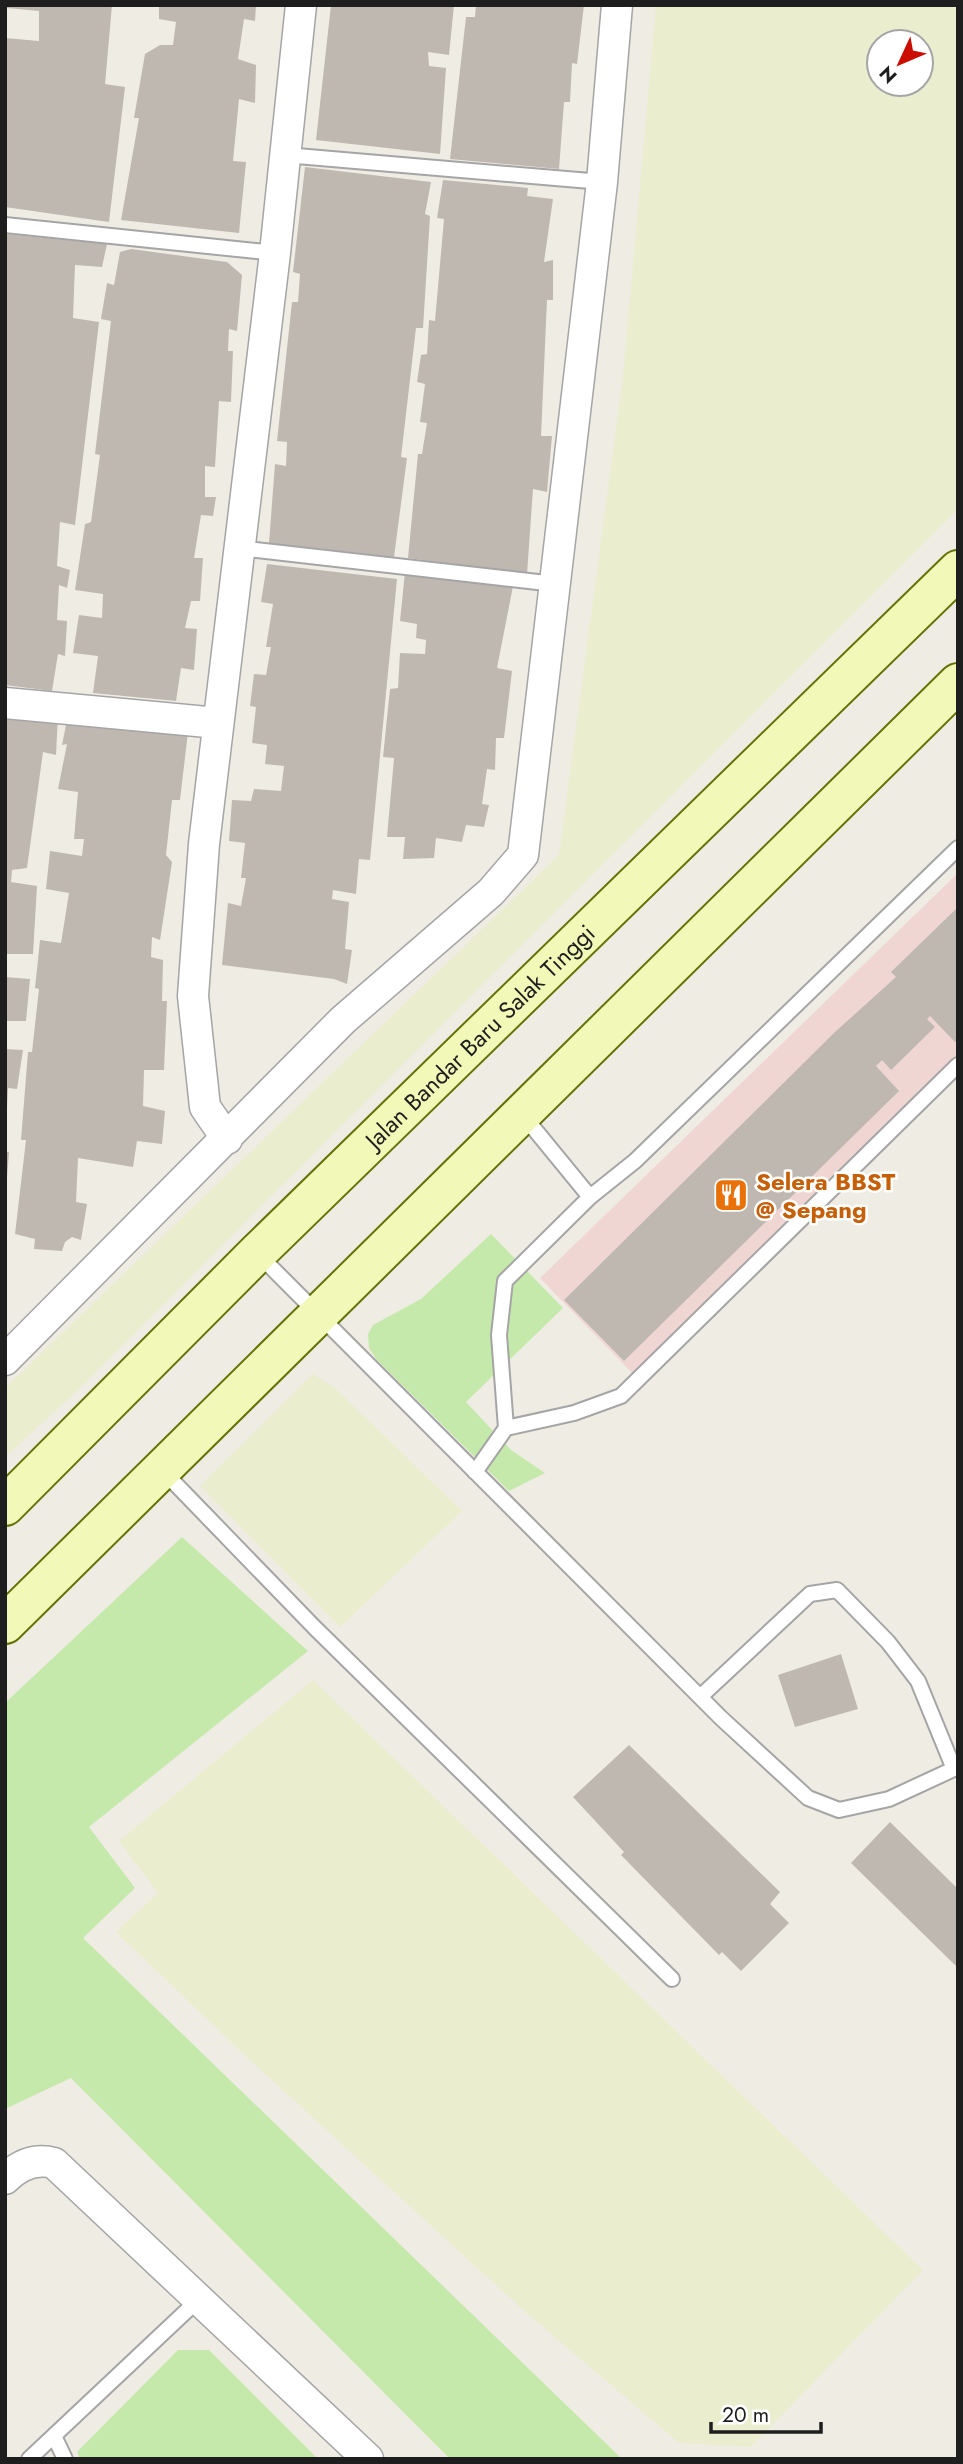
<svg xmlns="http://www.w3.org/2000/svg" width="963" height="2464" font-family="Jost,sans-serif">
	<style>
		.commercial { fill: #f0d6d3 }
		.farmland { fill: #eaeecf; fill-rule: evenodd }
		.grass { fill: #c5e9aa }
		.building { fill: #bfb8b0 }
		.lines { fill: none; stroke-linecap: round; stroke-linejoin: round }
		.lane-casing { stroke: #a5a5a5; stroke-width: 18 }
		.street-casing { stroke: #a5a5a5; stroke-width: 33 }
		.secondary-casing { stroke: #627405; stroke-width: 42 }
		.lane { stroke: #fff; stroke-width: 14 }
		.street { stroke: #fff; stroke-width: 30 }
		.secondary { stroke: #f2f9b8; stroke-width: 38 }
		.labels { text-anchor: middle; dominant-baseline: central; stroke-width: 5; stroke-linejoin: round; paint-order: stroke }
		.street-label { font-size: 24px; fill: #1e1e1e; stroke: #fff }
		.food-label { font-size: 24px; font-weight: bold; fill: #c56008; stroke: #fff; text-anchor: start }
	</style>
	<rect width="100%" height="100%" fill="#efece4"/>
	<path class="commercial" d="M958,873v182l-326,318 -92,-95z"/>
	<path class="farmland" d="M656,5h302v504l-886,887 -67,61v-69l554,-533 64,-479zM879,42h42v42h-42z
		M313,1374l22,14 127,123 -122,116 -140,-141z
		M313,1680l610,590 -172,177 -72,-4 -157,-134 -270,-247 -136,-130 42,-39 -39,-52z"/>
	<path class="grass" d="M491,1234l72,74 -97,94 45,48 34,23 -36,18 -132,-131 -8,-12 -1,-14 5,-9 48,-26z
		M182,1537l126,114 -219,176 46,61 -52,50 539,521h-172l-379,-381 -66,31v-406z
		M178,2350h31l109,109h-238l-3,-7z"/>
	<path class="building" d="M7,5h105l-7,79 20,3 -16,135 -104,-15v-169l34,3v-30l-32,-3z
		M159,5h97l-1,16 -11,-2 -6,40 18,6 -1,38 -16,-4 -6,62 13,1 -7,71 -118,-13 18,-102h-5l11,-64 15,-9h13l3,-23 -17,-3z
		M331,5h123l-5,50 -21,-3 1,14 17,2 -6,86 -124,-14z
		M476,5h108l-7,59 -5,-1 -2,39h-6l-5,67 -109,-10 16,-142h9z
		M305,167l126,15 -6,32 5,2 -7,112h-7l-15,129 6,1 -13,99 -125,-14 6,-79 11,2 1,-24 -10,-1 15,-139h6l2,-28 -7,-2z
		M443,180l85,8 -1,8 26,3 -9,63 9,-2v40h-6l-6,136h11l-5,56 -14,-3 -6,85 -119,-16 10,-104h4l5,-31 -7,-1 5,-38 -8,-2 4,-27 6,-1 2,-34 6,1 9,-102 -7,-1z
		M5,234l102,10 -5,23 -27,-2 -2,53 26,4 -24,203 -15,-3 -3,44 13,4 -3,18 -8,-3 -2,35 10,1 -2,35 -7,-2 -6,37 -47,-6z
		M131,249l96,13 15,13 -5,56 -8,-2 -1,22h5l-2,51 -12,-1 -4,66 -10,-1v31h11l-3,19 -12,-1 -7,43h9l-3,43h-9l-6,27 12,1 -3,41 -13,-2 -5,33 -83,-8 5,-37 -25,-3 6,-38 23,3 1,-24 -28,-4 10,-66 6,-2 9,-67 -5,-1 16,-133 -10,-2 6,-36 7,2 6,-33z
		M267,564l130,15 -27,281 -11,-1 -3,35 -23,-4 -1,9 17,3 -4,47 7,1 -5,34 -13,-5 -112,-14 6,-62 13,3 5,-28h-5l4,-35 -16,-2 3,-41 19,1 3,-12 27,2 3,-25 -19,-2 2,-19 -15,-2 4,-36 -6,-1 4,-32 12,1 5,-28h-5l7,-43 -12,-2z
		M405,572l108,14 -16,82 15,3 -8,67h-8l-1,32 -8,-1 -5,35 7,1 -5,22 -18,-2 -4,17 -26,-4 -2,20 -31,1 2,-22h-18l7,-79 -11,-1 7,-68 8,-1 2,-35 25,1 1,-14 -10,-2 1,-14 -17,-3z
		M5,711l53,4 -2,40 -13,-3 -16,116 -15,2 -1,12 26,4 -4,68h-28z
		M68,715l120,17 -8,68h-8l-6,55 6,7 -12,78 -8,-3 -1,20 12,3 -1,41h5l-3,69h-20l-1,36 22,5 -3,33 -25,-3 -4,26 -55,-9 -2,44 11,2 -6,36 -9,-3 -7,5 -3,9 -28,-2 1,-10 -20,-5 11,-94h-5l7,-88h4l7,-63 -4,-1 5,-48 21,3 8,-50 -23,-4 4,-38 32,5 2,-17h-10l4,-47 -20,-3 9,-45 -5,1z
		M958,907v133l-3,2 -25,-26 -3,3 8,8 -44,43 -9,-10 -6,6 23,25 -275,270 -60,-61 271,-268 61,-55 -5,-5z
		M5,977l25,2 -4,42h-21z
		M5,1049l18,1 -6,39 -9,-1v20z
		M5,1152h4l-2,26h-2z
		M841,1654l17,55 -63,18 -17,-52z
		M629,1745l151,147 -10,12 19,19 -48,48 -19,-19 -3,3 -98,-100 3,-3 -51,-55z
		M890,1822l68,67v79l-107,-105z"/>
	<g class="lines">
		<g class="lane-casing">
			<path id="lane" d="M285,155l317,27
				M5,225l270,28
				M238,548l317,36
				M522,1114l68,83 45,-36 323,-313
				M259,1255l462,463 87,80 31,12 50,-11 69,-32
				M506,1428l-7,-93 6,-54 85,-84
				M162,1470l153,158 357,351
				M475,1472l31,-44 68,-15 47,-17 337,-331
				M700,1697l110,-103 27,-4 51,52 30,39 36,88
				M55,2438l10,21
				M29,2459l168,-158"/>
		</g>
		<g class="street-casing">
			<path id="street" d="M5,703l213,20
				M227,1139l-22,-32 -12,-111 11,-152 71,-591 26,-248
				M5,1360l338,-340 148,-128 32,-37 79,-673 15,-177
				M5,2179c14,-14 30,-21 49,-16l314,296"/>
		</g>
		<g class="secondary-casing">
			<g id="secondary">
				<path id="s1" d="M5,1506l252,-253 701,-683"/>
				<path d="M5,1624l953,-941"/>
			</g>
		</g>
		<use href="#lane" class="lane"/>
		<use href="#street" class="street"/>
		<use href="#secondary" class="secondary"/>
	</g>
	<defs>
		<g id="restaurant-square" transform="scale(1.75)"><rect x="-9" y="-9" width="18" height="18" rx="4" fill="#e8710a" stroke="#fff"/><path d="M-5-6h1v4h1v-4h1v4h1v-4h1v5L-1.5 .5V6h-2V.5L-5-1ZM5-6V6H3V1.5H1.5Q1.5-4 5-6Z" fill="#fff"/></g>
	</defs>
	<g fill-rule="evenodd">
		<use href="#restaurant-square" x="731" y="1195"/>
	</g>
	<g class="labels">
		<g class="street-label">
			<text stroke="none"><textPath href="#s1" startOffset="668">Jalan Bandar Baru Salak Tinggi</textPath></text>
		</g>
		<g class="food-label">
			<text x="756" y="1181">Selera BBST<tspan x="756" dy="28">@ Sepang</tspan></text>
		</g>
	</g>
	<rect width="963" height="2464" fill="none" stroke="#1e1e1e" stroke-width="14"/>
	<g transform="translate(900 63) rotate(226)"><circle r="33" fill="#ffffff" stroke="#a5a5a5" stroke-width="2"/>
	<path d="M0-5L12 26L0 18L-12 26Z" fill="#cb0d01"/>
	<text y="-10" font-size="19" font-weight="bold" text-anchor="middle" fill="#1e1e1e">N</text>
	</g>
	<path d="M711 2422v10h110v-10" fill="none" stroke="#1e1e1e" stroke-width="3.5"/>
	<text x="722" y="2422" font-size="21" fill="#1e1e1e" stroke="#ffffff" stroke-width="5" paint-order="stroke">20 m</text>
</svg>
